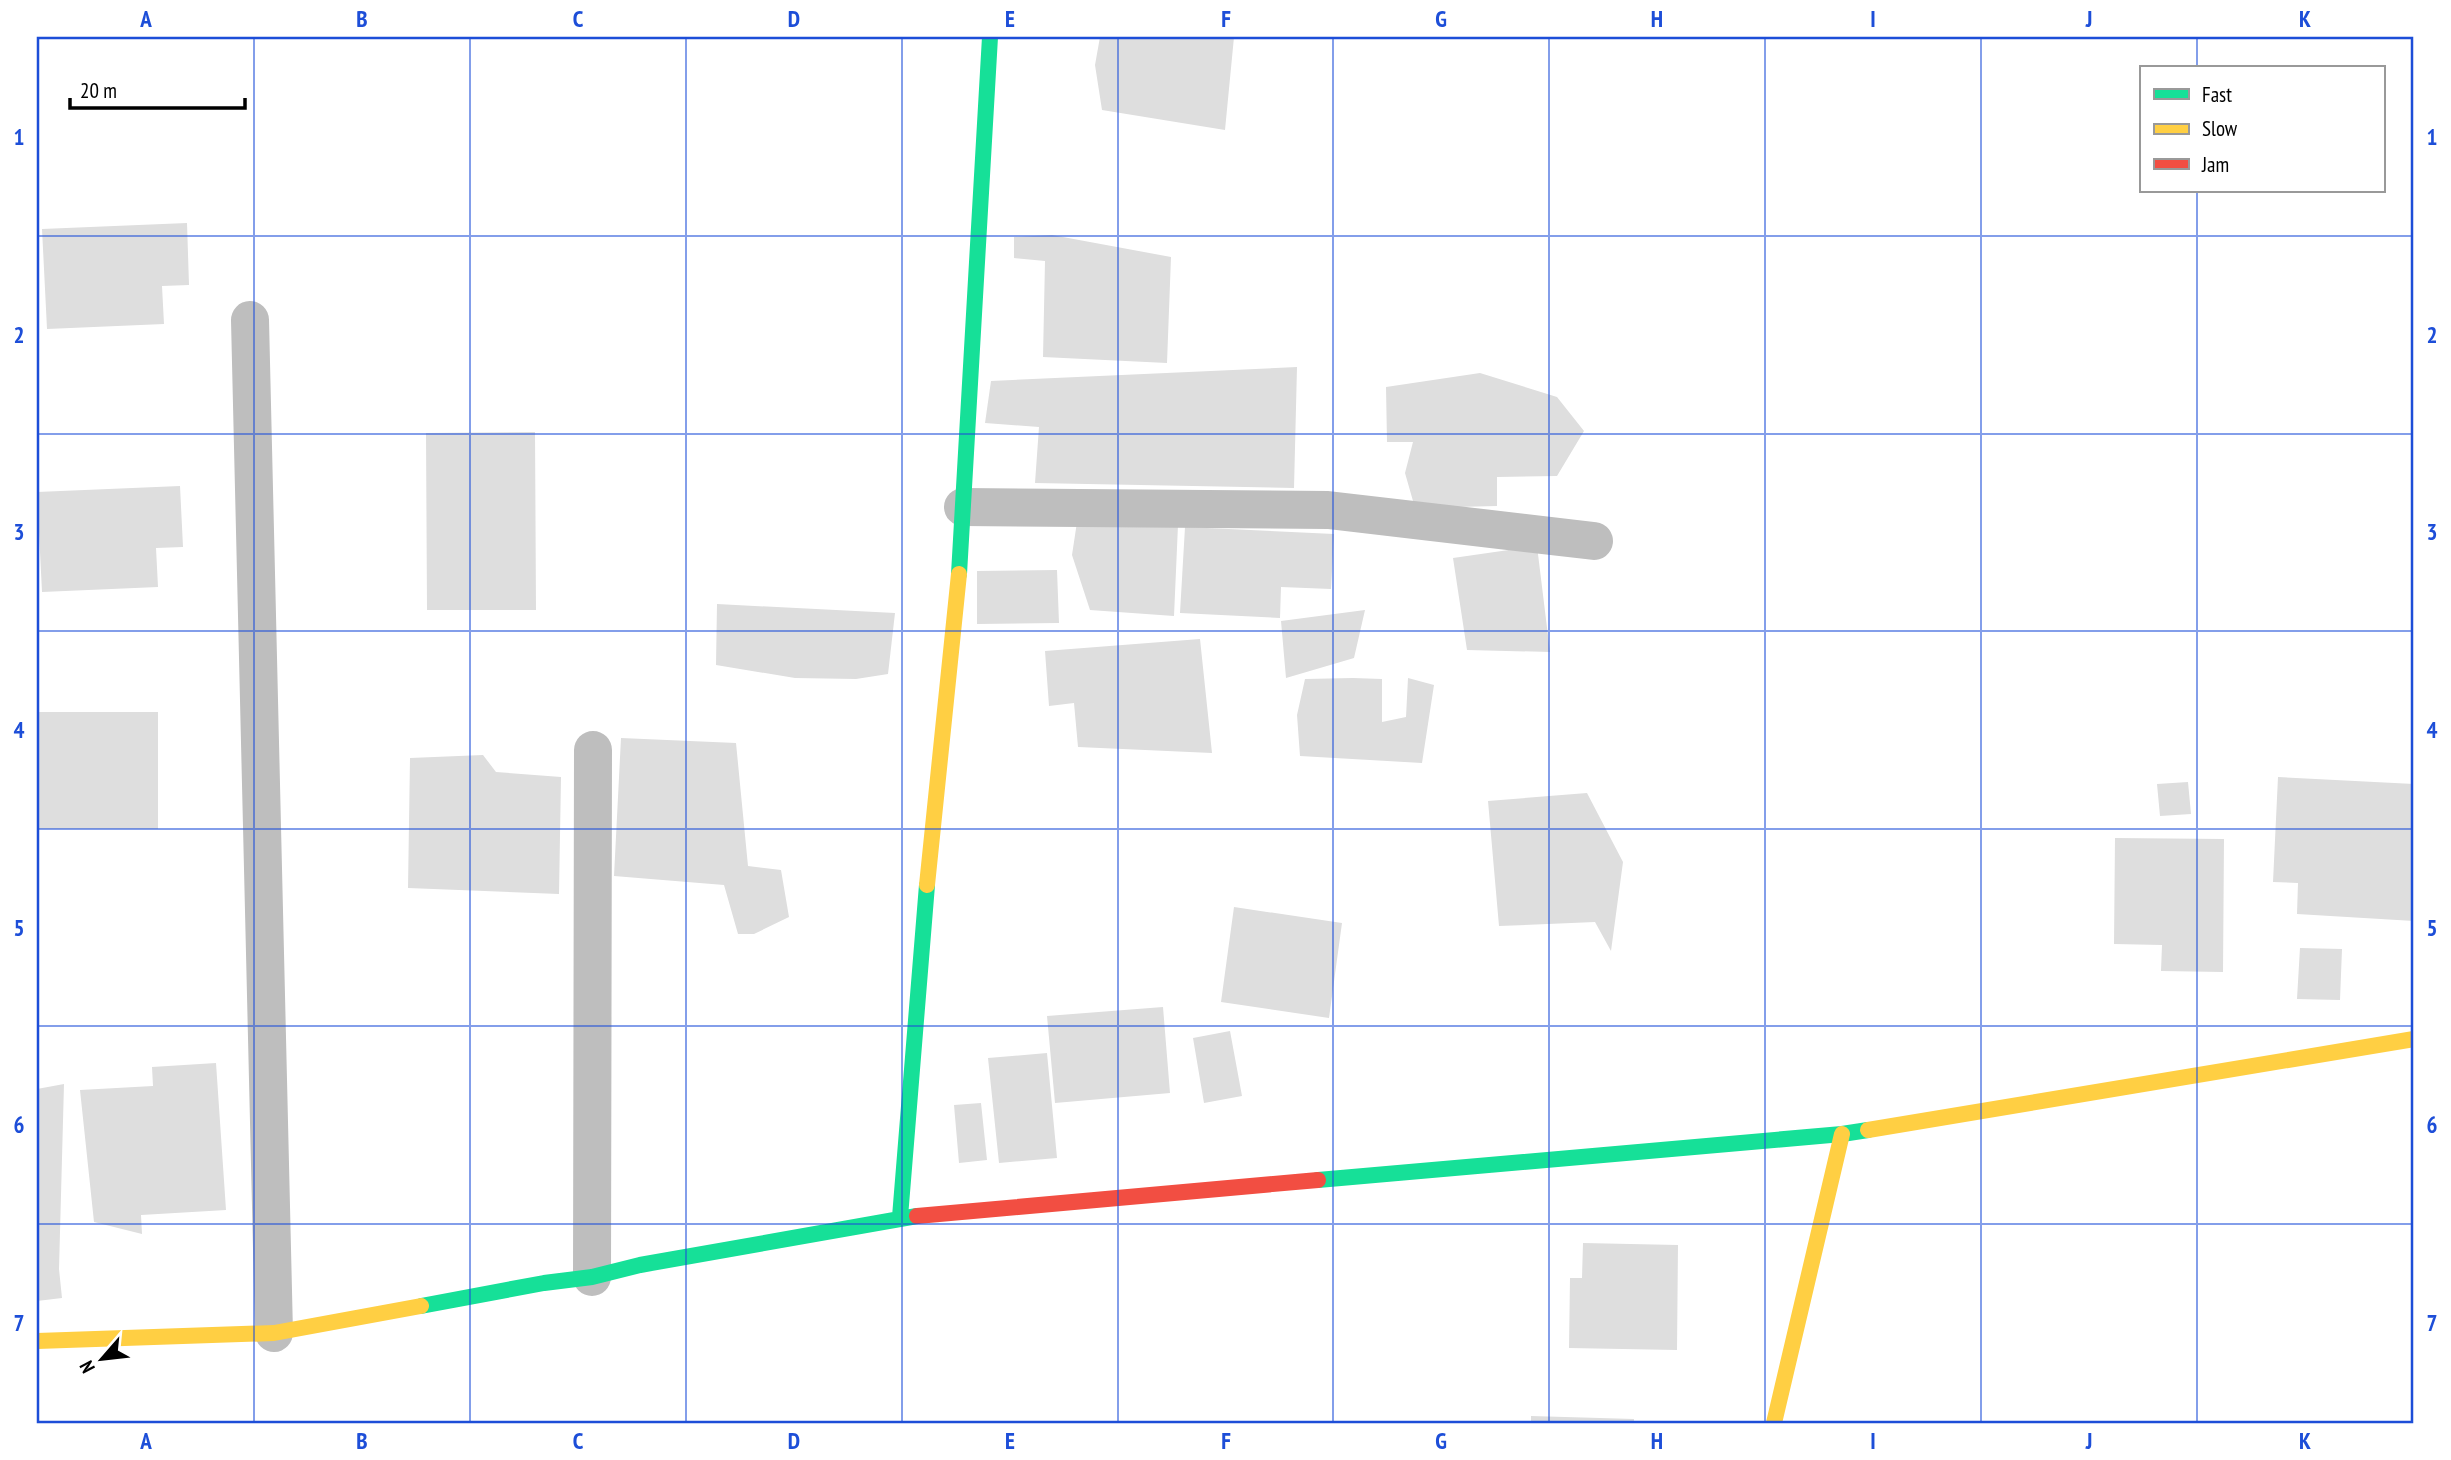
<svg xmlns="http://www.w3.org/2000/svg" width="2451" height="1460" font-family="'PT Sans Narrow',sans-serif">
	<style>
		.building { fill: #dedede }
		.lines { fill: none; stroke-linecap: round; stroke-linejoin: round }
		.street { stroke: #bebebe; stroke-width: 38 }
		.fast { stroke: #16e098; stroke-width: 16 }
		.slow { stroke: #ffcf43; stroke-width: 16 }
		.jam { stroke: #f24e42; stroke-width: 16 }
		.grid { fill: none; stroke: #1d4ed8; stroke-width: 2; stroke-opacity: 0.55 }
		.neatline { fill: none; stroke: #1d4ed8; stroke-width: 2.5 }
		.grid-label { font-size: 23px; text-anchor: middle; font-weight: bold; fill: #1d4ed8 }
	</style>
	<rect width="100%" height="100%" fill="#fff"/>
	<path class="building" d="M1100,37h134l-9,93 -123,-20 -7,-45z
		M187,223l2,62 -27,1 2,38 -117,5 -5,-100z
		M1052,235l119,22 -4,106 -124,-6 2,-96 -31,-3v-21z
		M1297,367l-3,121 -259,-5 4,-56 -54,-4 6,-42z
		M1480,373l77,24 27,34 -27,45 -60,1v29l-82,2 -10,-35 8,-31h-26l-1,-55z
		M535,432l1,178h-109l-1,-177z
		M180,486l3,61 -27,1 2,39 -116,5 -5,-100z
		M1077,522l101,3 -4,91 -84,-6 -18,-55z
		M1185,527l149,7 -3,55 -50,-2 -1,31 -100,-5z
		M1537,546l13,106 -83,-2 -14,-92z
		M1057,570l2,53 -82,1v-53z
		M717,604l178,9 -7,61 -32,5 -61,-1 -79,-13z
		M1365,610l-11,48 -68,20 -5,-57z
		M1200,639l12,114 -134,-6 -4,-44 -25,3 -4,-55z
		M1353,678l29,1v43l24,-5 2,-39 26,7 -12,78 -122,-7 -3,-41 8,-36z
		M39,712h119v117h-119z
		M621,738l115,5 12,123 33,4 8,47 -35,17h-16l-14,-49 -110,-9z
		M483,755l13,17 65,5 -2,117 -151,-6 2,-130z
		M2278,777l136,7v137l-117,-7 1,-31 -25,-1z
		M2188,782l3,32 -31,2 -3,-32z
		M1587,793l36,69 -12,89 -16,-29 -96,4 -11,-125z
		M2115,838l109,1 -1,133 -62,-1 1,-26 -48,-1z
		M1234,907l108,16 -13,95 -108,-16z
		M2300,948l42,1 -2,51 -43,-1z
		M1163,1007l7,86 -115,10 -8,-87z
		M1230,1031l12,65 -38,7 -11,-65z
		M1047,1053l10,105 -58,5 -11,-105z
		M216,1063l10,147 -85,5 1,19 -48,-12 -14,-132 73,-4 -1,-19z
		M64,1084l-5,185 3,29 -25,3v-212z
		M981,1103l6,57 -28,3 -5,-58z
		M1583,1243l95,2 -1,105 -108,-2 1,-70h12z
		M1531,1416l103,3v4h-103z"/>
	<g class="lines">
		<path class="street" d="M250,320l24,1013
			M963,507l365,3 266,31
			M592,1277l1,-527"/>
		<path class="fast" d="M959,574l31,-537
			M1318,1180l524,-46 26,-4
			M900,1217l27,-332
			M421,1306l123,-23 48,-6 48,-12 277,-49"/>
		<path class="slow" d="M927,885l32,-311
			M1868,1130l546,-91
			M37,1341l237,-8 147,-27
			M1774,1423l68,-289"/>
		<path class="jam" d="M917,1216l401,-36"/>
	</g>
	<path class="grid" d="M254,37v1386M470,37v1386M686,37v1386M902,37v1386M1118,37v1386M1333,37v1386M1549,37v1386M1765,37v1386M1981,37v1386M2197,37v31M2197,191v1232M37,236h2377M37,434h2377M37,631h2377M37,829h2377M37,1026h2377M37,1224h2377"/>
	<rect width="2451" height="1460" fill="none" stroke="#ffffff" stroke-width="77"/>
	<rect x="2140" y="66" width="245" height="126" fill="#ffffff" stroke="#999999" stroke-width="2"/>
	<rect x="2154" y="89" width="35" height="10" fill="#16e098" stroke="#999999" stroke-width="2"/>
	<text x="2202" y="102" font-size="21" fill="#000000">Fast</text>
	<rect x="2154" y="124" width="35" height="10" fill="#ffcf43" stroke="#999999" stroke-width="2"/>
	<text x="2202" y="136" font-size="21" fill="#000000">Slow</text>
	<rect x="2154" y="159" width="35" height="10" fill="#f24e42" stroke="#999999" stroke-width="2"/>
	<text x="2202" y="172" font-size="21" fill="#000000">Jam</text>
	<g transform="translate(102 1359) rotate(242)" stroke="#ffffff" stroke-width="5" paint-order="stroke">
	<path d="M0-5L12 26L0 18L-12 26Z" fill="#000000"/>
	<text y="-10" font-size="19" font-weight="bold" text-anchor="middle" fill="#000000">N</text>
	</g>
	<path d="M70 98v10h175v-10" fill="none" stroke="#000000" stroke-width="3.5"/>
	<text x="80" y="98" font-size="21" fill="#000000" stroke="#ffffff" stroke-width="5" paint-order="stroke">20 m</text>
	<rect x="38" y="38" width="2374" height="1384" class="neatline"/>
	<g class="grid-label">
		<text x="146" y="27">A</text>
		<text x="362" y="27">B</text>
		<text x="578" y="27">C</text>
		<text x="794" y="27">D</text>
		<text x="1010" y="27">E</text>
		<text x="1226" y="27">F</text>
		<text x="1441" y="27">G</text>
		<text x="1657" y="27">H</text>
		<text x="1873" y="27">I</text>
		<text x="2089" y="27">J</text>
		<text x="2305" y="27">K</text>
		<text x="19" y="145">1</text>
		<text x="2432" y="145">1</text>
		<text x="19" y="343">2</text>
		<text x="2432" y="343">2</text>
		<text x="19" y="540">3</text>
		<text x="2432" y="540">3</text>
		<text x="19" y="738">4</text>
		<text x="2432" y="738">4</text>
		<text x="19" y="936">5</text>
		<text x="2432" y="936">5</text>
		<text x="19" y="1133">6</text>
		<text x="2432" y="1133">6</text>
		<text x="19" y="1331">7</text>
		<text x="2432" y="1331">7</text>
		<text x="146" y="1449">A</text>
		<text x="362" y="1449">B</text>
		<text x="578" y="1449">C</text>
		<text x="794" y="1449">D</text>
		<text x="1010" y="1449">E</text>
		<text x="1226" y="1449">F</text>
		<text x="1441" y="1449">G</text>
		<text x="1657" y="1449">H</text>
		<text x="1873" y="1449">I</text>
		<text x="2089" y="1449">J</text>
		<text x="2305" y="1449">K</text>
	</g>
</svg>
